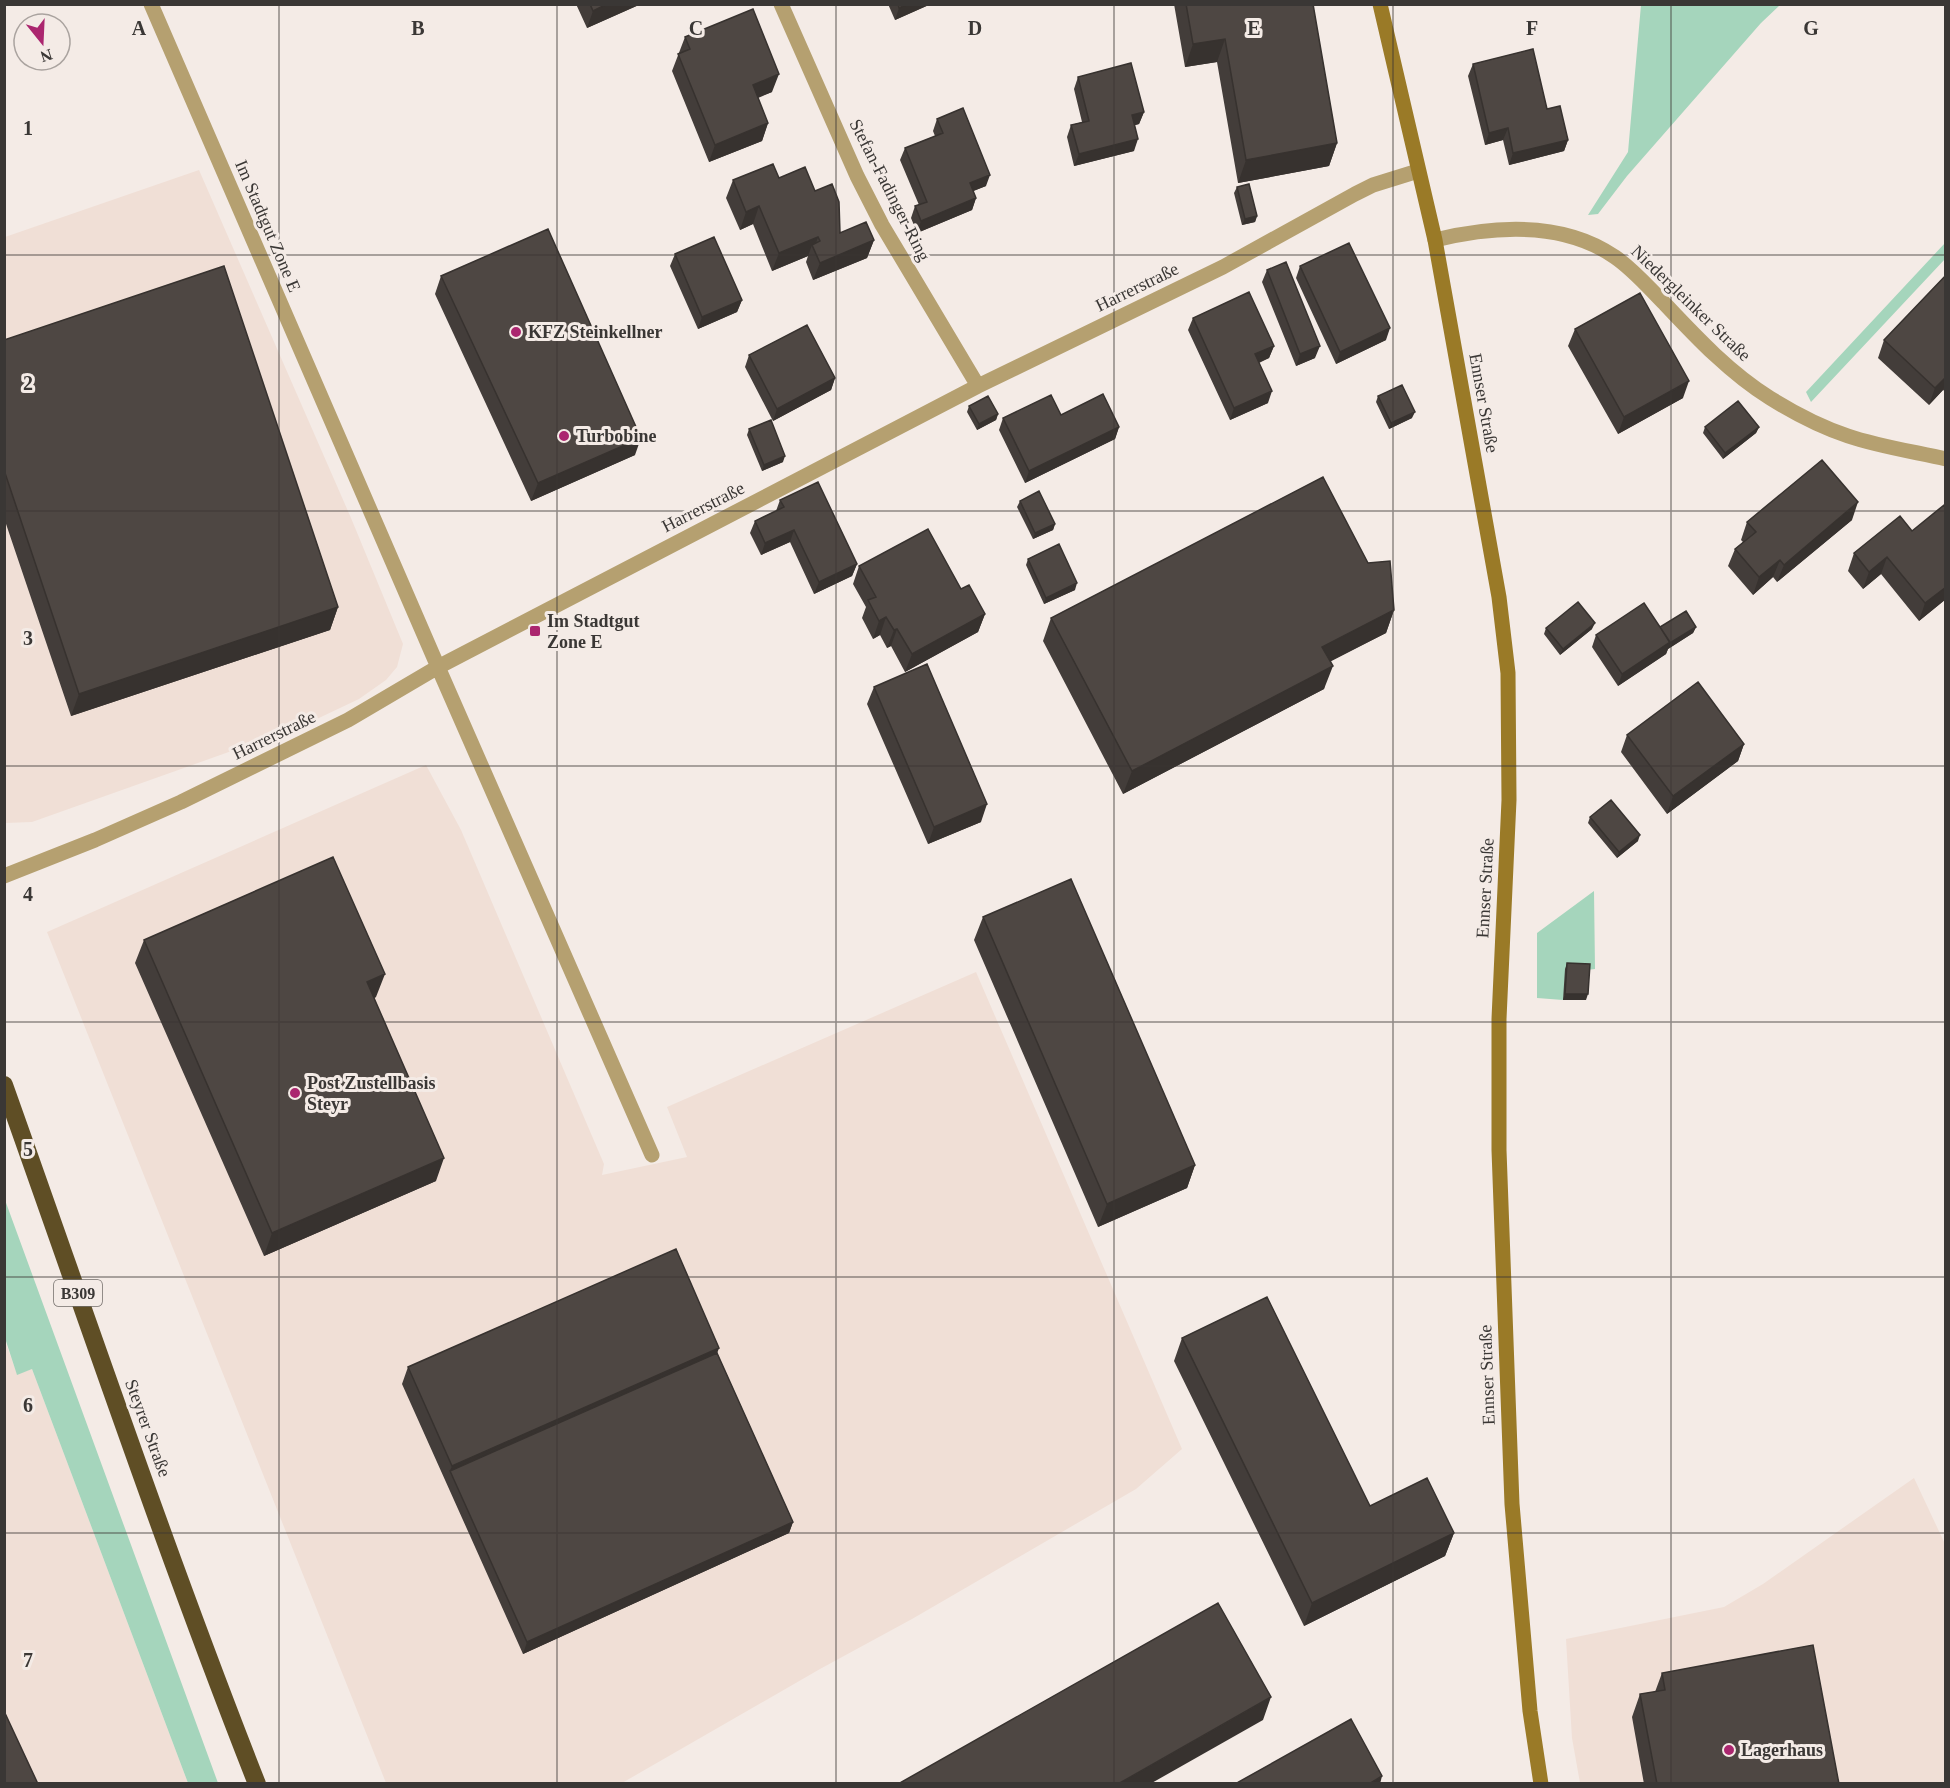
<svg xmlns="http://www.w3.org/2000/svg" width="1950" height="1788" font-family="Georgia,serif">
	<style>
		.built { fill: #f0dfd6 }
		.green { fill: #a5d5bc }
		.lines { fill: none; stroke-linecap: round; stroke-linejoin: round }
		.street { stroke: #b5a070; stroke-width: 15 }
		.secondary { stroke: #9a7a27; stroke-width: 15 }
		.highway { stroke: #5f4e25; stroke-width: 18 }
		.wall { fill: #433d3a }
		.shaded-wall { fill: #37322f }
		.building { fill: #4e4743; stroke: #37322f; stroke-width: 1.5 }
		.grid { fill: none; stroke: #3a3735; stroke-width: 1.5; stroke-opacity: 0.55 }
		.poi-dot { fill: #ab266f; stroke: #f4ebe6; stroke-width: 2 }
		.labels { text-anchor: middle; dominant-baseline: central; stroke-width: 6; stroke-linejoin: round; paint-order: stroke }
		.shield { fill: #f4ebe6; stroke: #726d6a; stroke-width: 1.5 }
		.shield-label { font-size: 16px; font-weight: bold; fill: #3a3735 }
		.street-label { font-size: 18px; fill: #3a3735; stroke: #f4ebe6 }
		.poi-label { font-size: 18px; font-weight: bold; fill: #3a3735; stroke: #f4ebe6; text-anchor: start }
		.grid-label { font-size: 20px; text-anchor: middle; font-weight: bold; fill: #3a3735; stroke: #f4ebe6; stroke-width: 6; stroke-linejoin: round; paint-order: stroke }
	</style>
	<rect width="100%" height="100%" fill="#f4ebe6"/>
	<path class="built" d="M199,170l152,348 52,126 -6,23 -11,13 -27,19 -57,27 -270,96 -27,1v-586z
		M426,765l35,65 143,334 -2,11 85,-18 -20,-50 309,-135 206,477 -46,40 -224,130 -92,50 -198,114h-236l-339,-851z
		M4,1338l13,36 15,-5 156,414h-183z
		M1914,1478l31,66v239h-365l-8,-45 -6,-99 158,-32 39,-23z"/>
	<path class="green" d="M1641,5h139l-19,18 -134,153 -29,38 -10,1 40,-63z
		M1945,243v16l-134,143 -5,-10z
		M1594,891l1,78 -8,1 -24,30 -26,-2v-65z
		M5,1200l213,583h-30l-156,-414 -15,6 -12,-37z"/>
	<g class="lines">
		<path class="street" d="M151,4l287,663 214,488
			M781,4l76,172 25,49 96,161
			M1435,240c58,-14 128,-19 180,17 19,13 34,31 50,47 32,34 65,69 105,94 24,15 51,29 78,38 29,10 67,16 98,23
			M4,876l91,-36 86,-38 167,-82 90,-53 540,-281 245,-119 132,-73 18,-9 45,-14"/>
		<path class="secondary" d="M1380,4l55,236 64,357 9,76 1,127 -10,219v131l13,354 18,207 11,73"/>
		<path class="highway" d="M4,1085c83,233 162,468 253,699"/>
	</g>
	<path class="wall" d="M576,4h65l-54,24z
		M888,4h43l-36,16z
		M1174,4h139l24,139 -8,23 -91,17 -21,-121 -32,5z
		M685,37l87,55 -14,6 10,25 -6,18 -53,21 -37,-91z
		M1473,64l74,45 21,31 -4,11 -55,14 -6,-25 -18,5 -17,-69z
		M1078,77l66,35 -5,12 -4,1 -1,26 -60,15 -7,-29 4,-12 11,-3 -8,-33z
		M937,119l49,67 -13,5 3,7 -4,12 -55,23 -6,-15 4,-12 4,-1 -19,-45 5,-12 30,-12 -2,-5z
		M779,178l36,13 25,42 34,7 -7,18 -54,22 -7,-18 2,-6 -36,15 -19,-47 -13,6 -14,-32 7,-18z
		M1237,187l20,29 -2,6 -13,3 -8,-32z
		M675,254l67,46 -5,12 -39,17 -28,-63z
		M1300,266l86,74 -50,24 -40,-86z
		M1267,270l48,88 -19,8 -34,-84z
		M1946,275v117l-3,-2 -14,15 -51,-47 6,-18z
		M441,276l194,179 -104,46 -96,-207z
		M1193,318l81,28 -5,12 -10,5 9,40 -38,17 -42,-90z
		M1575,329l108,69 -65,36 -50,-88z
		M4,340l334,267 -8,23 -259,86 -67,-198z
		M749,355l86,23 -4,12 -58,31 -28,-54z
		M1378,396l34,22 -23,11 -13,-27z
		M969,406l29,8 -2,6 -19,10 -10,-18z
		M1061,415l58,12 -4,12 -90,44 -26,-53 4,-12z
		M1705,427h54l-3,6 -33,26 -20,-26z
		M749,429l34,33 -21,9 -15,-36z
		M780,500l77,64 -5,12 -38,18 -24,-52 -29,13 -11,-22 5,-12 21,-10z
		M1020,501l35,23 -2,6 -20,9 -16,-32z
		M1946,508v91l-27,22 -38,-47 -18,15 -15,-18 6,-18 58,-22z
		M1852,520l-75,62 -4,-5 -20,18 -25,-29 7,-17 8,-7 -2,-2 6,-18z
		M1028,559l47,31 -31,14 -18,-39z
		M1368,563l26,47 -8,23 -56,28 -6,28 -201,105 -80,-153 8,-23z
		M859,566l102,23 24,25 -7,18 -73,40 -14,-26 -4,2 -7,-13 -7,4 -11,-21 4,-11 -13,-23z
		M1660,627h36l-3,6 -25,16 -2,5 -48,32 -26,-39 4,-12z
		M1546,628l46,1 -32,26 -16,-21z
		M874,687l107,135 -53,22 -61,-140z
		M1627,735l117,9 -6,17 -71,53 -46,-62z
		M1590,817l48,24 -21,17 -29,-35z
		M983,917l212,248 -8,23 -89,39 -124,-287z
		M144,940l232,57 -2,1 62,183 -172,75 -129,-293z
		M1567,963l19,37h-23l2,-31z
		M1182,1338l188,168 84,27 -9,23 -141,70 -130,-265z
		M717,1353l76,169 -4,11 -266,121 -121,-270 6,-17z
		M1662,1673l177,111h-195l-12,-67 8,-23 15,-2z"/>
	<path class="shaded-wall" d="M607,4h34l-54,24 6,-17z
		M908,4h23l-36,16 4,-12z
		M1225,39l-8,23 -32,5 8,-23z
		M779,74l-7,18 -26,10 7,-17z
		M1144,112l-5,12 -11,3 4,-12z
		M768,123l-6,18 -53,21 6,-17z
		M1508,128l-5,12 -18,5 4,-12z
		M1138,139l-4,12 -60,15 5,-12z
		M1568,140l-4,11 -55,14 4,-12z
		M1337,143l-8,23 -91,17 8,-23z
		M990,175l-4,11 -20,8 4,-11z
		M976,198l-4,12 -55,23 4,-12z
		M759,206l-6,18 -13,6 6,-18z
		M1257,216l-2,6 -13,3 3,-6z
		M818,237l-4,12 -2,-4 -4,11 -36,15 7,-18z
		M874,240l-7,18 -54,22 7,-17z
		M742,300l-5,12 -39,17 4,-12z
		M1390,328l-4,12 -50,24 4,-12z
		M1274,346l-5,12 -19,8 5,-12z
		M1320,346l-5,12 -19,8 4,-12z
		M1946,377v7l-3,6 -14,15 6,-17z
		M835,378l-4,12 -58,31 4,-12z
		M1689,381l-6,17 -65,36 6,-17z
		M1272,391l-4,12 -38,17 4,-12z
		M1415,412l-3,6 -23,11 2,-6z
		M998,414l-2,6 -19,10 2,-6z
		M1119,427l-4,12 -90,44 4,-12z
		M1759,427l-3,6 -33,26 2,-6z
		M641,438l-6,17 -104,46 7,-18z
		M785,456l-2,6 -21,9 2,-6z
		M1858,502l-6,18 -75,62 7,-17z
		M1055,524l-2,6 -20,9 2,-6z
		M794,530l-4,12 -29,13 4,-12z
		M1887,557l-6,17 -18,15 6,-17z
		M1780,560l-7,17 -20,18 6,-18z
		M857,564l-5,12 -38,18 5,-12z
		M1077,583l-2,7 -31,14 2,-6z
		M1946,587v12l-27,22 6,-18z
		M338,607l-8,23 -259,86 8,-22z
		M1394,610l-8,23 -72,37 8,-23z
		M985,614l-7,18 -73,40 7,-18z
		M886,617l-6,18 -7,4 6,-18z
		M1595,623l-3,6 -32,26 3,-6z
		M1696,627l-3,6 -25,16 -2,5 -48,32 4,-12 48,-32z
		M897,629l-6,17 -4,2 7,-18z
		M1333,666l-9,23 -201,105 9,-23z
		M1744,744l-6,17 -71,53 6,-18z
		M987,804l-6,18 -53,22 6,-17z
		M1640,835l-2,6 -21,17 2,-6z
		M385,974l-9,23 -18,8 9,-23z
		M1565,994h23l-2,6h-23z
		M444,1158l-8,23 -172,75 8,-23z
		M1195,1165l-8,23 -89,39 9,-23z
		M719,1348l-6,17 -263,106 2,-5z
		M793,1522l-4,11 -266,121 4,-12z
		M1454,1533l-9,23 -141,70 8,-23z
		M1271,1697l-8,23 -113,64h-32z
		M1382,1776l-2,8h-11z"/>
	<path class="building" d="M590,4h17l-14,7z
		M898,4h10l-9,4z
		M1186,4h127l24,139 -91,17 -21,-121 -32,5z
		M753,9l26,65 -26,11 15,38 -53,22 -37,-91 12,-5 -5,-12z
		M1533,49l14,60 13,-3 8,34 -55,13 -5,-25 -19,5 -16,-69z
		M1131,63l13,49 -12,3 6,24 -59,15 -8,-29 18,-4 -11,-44z
		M963,108l27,67 -20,8 6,15 -55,23 -6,-15 12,-4 -22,-54 38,-15 -6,-14z
		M773,164l6,14 26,-11 10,24 17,-7 7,18 1,31 26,-11 8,18 -54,23 -8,-18 8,-4 -2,-4 -39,16 -20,-47 -13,6 -13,-32z
		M1249,184l8,32 -12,3 -8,-32z
		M548,229l93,209 -103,45 -97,-207z
		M714,237l28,63 -40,17 -27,-63z
		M1349,243l41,85 -50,24 -40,-86z
		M1286,262l34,84 -20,8 -33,-84z
		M224,266l114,341 -259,87 -75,-224v-130z
		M1946,275v102l-11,11 -51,-48z
		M1249,292l25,54 -19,8 17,37 -38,17 -41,-90z
		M1640,293l49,88 -65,36 -49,-88z
		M807,325l28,53 -58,31 -28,-54z
		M1402,385l13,27 -24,11 -13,-27z
		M1103,394l16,33 -90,44 -26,-53 48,-23 10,20z
		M988,396l10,18 -19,10 -10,-18z
		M1738,401l21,26 -34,26 -20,-26z
		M771,420l14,36 -21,9 -15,-36z
		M1822,460l36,42 -74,63 -4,-5 -21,17 -24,-28 21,-17 -9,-10z
		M1323,477l45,86 22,-2 4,49 -72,37 11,19 -201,105 -81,-153z
		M818,482l39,82 -38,18 -25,-52 -29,13 -10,-22 29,-14 -4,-7z
		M1039,491l16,33 -20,9 -15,-32z
		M1944,505l2,3v79l-21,16 -38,-46 -18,15 -15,-19 46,-37 12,15z
		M928,529l33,60 8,-4 16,29 -73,40 -15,-25 -3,1 -8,-13 -7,4 -11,-21 8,-3 -17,-31z
		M1059,544l18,39 -31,15 -18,-39z
		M1578,602l17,21 -32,26 -17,-21z
		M1644,603l26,39 -48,32 -26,-39z
		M1686,611l10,16 -26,16 -10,-16z
		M927,664l60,140 -53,23 -60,-140z
		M1698,682l46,62 -71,52 -46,-61z
		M1611,800l29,35 -21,17 -29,-35z
		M333,857l52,117 -18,8 77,176 -172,75 -128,-293z
		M1071,879l124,286 -88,39 -124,-287z
		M1567,963l23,1 -2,30h-23z
		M676,1249l43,99 -267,118 -44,-99z
		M1267,1297l103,209 57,-28 27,55 -142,70 -130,-265z
		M717,1353l76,169 -266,120 -77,-171z
		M1218,1603l53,94 -153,87h-220z
		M1813,1645l26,139h-182l-17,-90 25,-4 -3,-17z
		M4,1711l34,73h-34z
		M1351,1719l31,57 -13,8h-134z"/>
	<path class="grid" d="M279,4v1780M557,4v1780M836,4v1780M1114,4v1780M1393,4v1780M1671,4v1780M4,255h1942M4,511h1942M4,766h1942M4,1022h1942M4,1277h1942M4,1533h1942"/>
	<g class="poi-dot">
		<circle cx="516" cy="332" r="6"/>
		<circle cx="564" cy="436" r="6"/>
		<rect x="529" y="625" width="12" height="12" rx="3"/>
		<circle cx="295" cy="1093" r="6"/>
		<circle cx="1729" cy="1750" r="6"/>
	</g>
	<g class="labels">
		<rect class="shield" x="54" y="1280" width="48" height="26" rx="4.5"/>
		<g class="shield-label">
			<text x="78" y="1293">B309</text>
		</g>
		<g class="street-label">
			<text transform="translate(890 190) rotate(63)">Stefan-Fadinger-Ring</text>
			<text transform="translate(268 226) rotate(67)">Im Stadtgut Zone E</text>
			<text transform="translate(1137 287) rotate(-26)">Harrerstraße</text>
			<text transform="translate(1691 303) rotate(44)">Niedergleinker Straße</text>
			<text transform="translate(1484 403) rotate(80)">Ennser Straße</text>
			<text transform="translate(703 507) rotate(-27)">Harrerstraße</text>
			<text transform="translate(274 735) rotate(-26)">Harrerstraße</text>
			<text transform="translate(1485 888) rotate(-87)">Ennser Straße</text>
			<text transform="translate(1487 1375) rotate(-92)">Ennser Straße</text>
			<text transform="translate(148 1428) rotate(70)">Steyrer Straße</text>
		</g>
		<g class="poi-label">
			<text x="528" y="332">KFZ Steinkellner</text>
			<text x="576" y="436">Turbobine</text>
			<text x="547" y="621">Im Stadtgut<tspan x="547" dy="21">Zone E</tspan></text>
			<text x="307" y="1083">Post Zustellbasis<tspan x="307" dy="21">Steyr</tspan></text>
			<text x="1741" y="1750">Lagerhaus</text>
		</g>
	</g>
	<g class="grid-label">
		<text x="139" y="35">A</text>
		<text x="418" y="35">B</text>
		<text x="696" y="35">C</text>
		<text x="975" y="35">D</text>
		<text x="1254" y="35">E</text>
		<text x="1532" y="35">F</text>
		<text x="1811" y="35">G</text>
		<text x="28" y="135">1</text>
		<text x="28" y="390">2</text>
		<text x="28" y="645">3</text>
		<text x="28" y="901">4</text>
		<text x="28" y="1156">5</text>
		<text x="28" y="1412">6</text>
		<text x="28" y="1667">7</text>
	</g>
	<rect width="1950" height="1788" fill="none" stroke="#3a3735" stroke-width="12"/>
	<g transform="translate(42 42) rotate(162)"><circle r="28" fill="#f4ebe6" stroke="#aaa39f" stroke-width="1.5"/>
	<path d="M0-4.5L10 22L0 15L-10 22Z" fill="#ab266f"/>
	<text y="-9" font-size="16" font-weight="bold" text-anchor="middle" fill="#3a3735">N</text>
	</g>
</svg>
